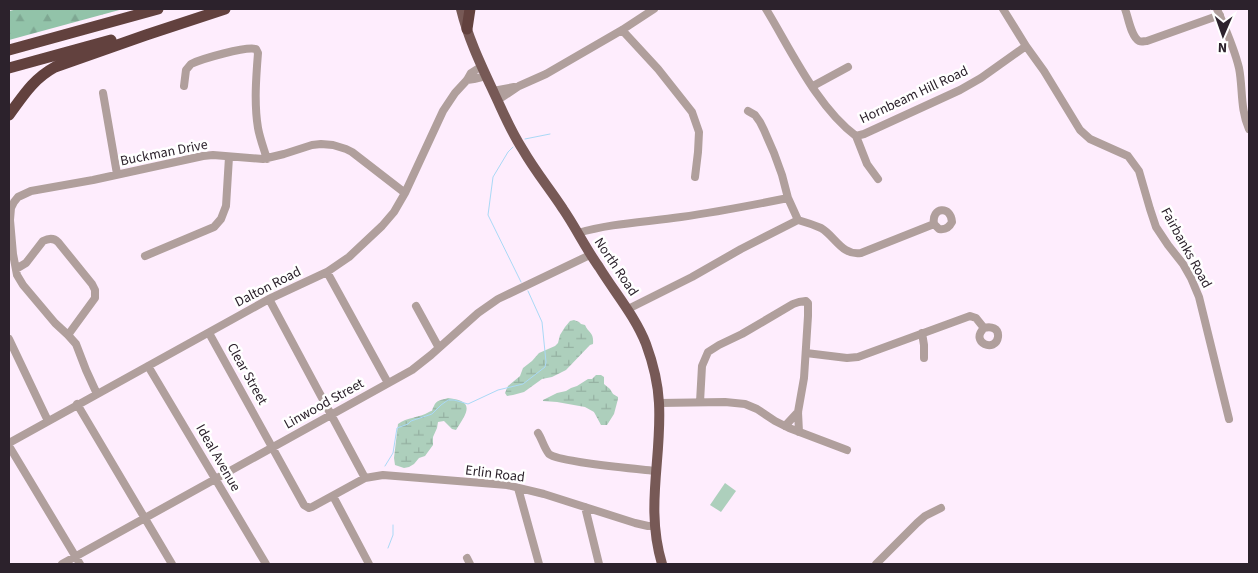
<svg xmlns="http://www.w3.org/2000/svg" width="1258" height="573" font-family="'Source Sans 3',sans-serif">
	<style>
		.grass { fill: #adcfbc }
		.forest { fill: url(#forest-firs) }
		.wetland { fill: url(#wetland-marsh) }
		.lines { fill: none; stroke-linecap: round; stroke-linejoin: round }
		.stream { stroke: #aad9f6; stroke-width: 1 }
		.minor { stroke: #b09f9c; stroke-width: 8 }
		.major { stroke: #775956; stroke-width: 10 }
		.highway { stroke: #62413e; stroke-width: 11 }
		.labels { text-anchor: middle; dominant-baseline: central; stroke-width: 5; stroke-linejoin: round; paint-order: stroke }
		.street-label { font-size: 14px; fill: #2c222c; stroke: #fff }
	</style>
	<defs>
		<pattern id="forest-firs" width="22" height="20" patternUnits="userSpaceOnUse" patternTransform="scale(1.25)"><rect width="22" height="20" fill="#92c3a9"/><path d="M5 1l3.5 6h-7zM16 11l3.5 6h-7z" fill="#7ea792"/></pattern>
		<pattern id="wetland-marsh" width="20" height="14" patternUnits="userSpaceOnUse" patternTransform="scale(1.25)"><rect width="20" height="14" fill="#adcfbc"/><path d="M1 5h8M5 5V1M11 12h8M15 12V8" fill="none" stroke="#95b1a2"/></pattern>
	</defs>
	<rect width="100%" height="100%" fill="#feedfd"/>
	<path class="grass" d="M725,483l11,8 -15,21 -11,-7z"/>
	<path class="forest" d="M18,9h105l-114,31v-29z"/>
	<path class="wetland" d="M574,320l5,2 2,2 4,1c4,9 9,7 8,19l-3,1 -24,25 -14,7 -10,2 -18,13 -11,3 -6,1 -2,-3 3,-7 12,-10 3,-8 9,-7 7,-8 16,-7 3,-3 2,-8 5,-8 5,-6z
		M596,375h5l3,2v7l6,5 3,5 5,3v2l-4,15 -7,11h-6l-7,-13 -9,-5 -28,-5 -14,-1v-1l14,-7 9,-2 5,-3 6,-2 11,-7h4z
		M448,398c28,3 19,15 8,32l-4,-1 -8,-8 -6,1 -1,6 -4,9v8l-8,11 -6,2 -5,6 -5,3 -5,1 -9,-3 -1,-7 4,-34c9,-7 21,-6 31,-12 5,-2 2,-1 5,-6 2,-6 8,-6 14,-8z"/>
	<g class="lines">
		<path class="stream" d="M525,139l25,-5
			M513,147l-5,5 -15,25 -5,38 33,67
			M385,466l8,-13 4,-25 11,-4 3,-3 21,-7 9,-9 7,-5h6l14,4 30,-14 25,-6 22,-17 1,-5 -4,-40 -14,-31
			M388,548l5,-13v-10"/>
		<path class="minor" d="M766,9c25,41 51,98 90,127l8,-2 96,-44 21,-12 45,-32 -23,-37
			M1125,9c3,7 6,28 14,32 3,1 5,0 8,0l73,-26
			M1217,9c8,19 17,38 22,59 4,20 1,41 10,61
			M622,30l36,39 34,43 7,20 -1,20 -3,25
			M1026,46l18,25 36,59 10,9 38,17 11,15 11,38 6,18 12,18 15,19 8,14 8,19 30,122
			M467,80l7,-1 12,-3
			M184,86l2,-16 5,-6c10,-5 55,-18 65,-15l2,4c-2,25 -4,51 0,75 2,11 6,21 9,31
			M813,86l35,-19
			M493,91l21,-4
			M103,93l14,81
			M498,100l21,-14 27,-12 76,-44 32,-21
			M748,111l7,4 5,7 4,8 10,23 8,22 6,23 10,22
			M856,136l11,28 11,15
			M798,220c7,2 16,5 23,8 14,8 21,28 40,25l73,-29 5,5c6,1 10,-1 13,-7 -1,-17 -21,-15 -18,2
			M578,233c33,-10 69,-11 103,-16 36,-5 72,-12 107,-19
			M145,256l69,-29 7,-8 5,-13 3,-49
			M16,269l10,-6 17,-22c6,-3 11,-3 15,1l34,42 3,6v8l-27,37
			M327,272l61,111
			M269,299l96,179
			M416,306l23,42
			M628,309l64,-32 49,-28 57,-29
			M209,333l95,172 5,3 3,-1 53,-29 18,-3 124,10 37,9 91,29 13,3h6
			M922,333l2,12v13
			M9,339l39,82
			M806,353l41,5 11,-1 112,-41 6,2 8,10c-15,15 12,25 14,9 1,-9 -7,-11 -14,-9
			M148,366l118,198
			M97,394l-11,-24 -10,-26 -8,-9 -13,-12 -32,-38 -6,-10 -4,-21 -3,-34 1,-12 3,-6 4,-5 13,-6 62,-11 110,-24 10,-1 50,4 21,-5 28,-9 9,-1 12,1 13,4 6,3 53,41
			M700,402l2,-36 6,-14 11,-7 23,-11 51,-30 6,-2 7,-1 2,2v13l-4,62 -6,34 1,20
			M659,403l66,-1 20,2 12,5 18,12 14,7 58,22
			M77,404l95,160
			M785,426l13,-14
			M538,433c4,6 6,15 11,21 9,8 89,15 107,17
			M9,443l260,-144 58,-27 22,-15 33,-31 12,-14 11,-19 38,-82 12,-18 12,-13 4,-7 11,-7
			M9,446l71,118
			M518,488l21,76
			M333,496l36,68
			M585,507l14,57
			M467,558l3,6
			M62,564l350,-194 19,-15 47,-42 20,-14 92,-44
			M876,564l41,-41 8,-7 16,-8"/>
		<path class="major" d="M461,9c7,29 20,56 33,84 9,19 17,39 29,57 12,21 27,39 40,59 13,19 23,40 36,58 16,26 36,49 47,77 7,19 12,39 13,59 3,56 -14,104 3,161"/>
		<path class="highway" d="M467,29l3,-20
			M9,50l149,-41
			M9,68l102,-28
			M9,115c14,-19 24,-36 46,-48l91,-32 79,-26"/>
	</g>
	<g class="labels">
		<g class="street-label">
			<text transform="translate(914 95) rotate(-25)">Hornbeam Hill Road</text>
			<text transform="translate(164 153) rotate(-11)">Buckman Drive</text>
			<text transform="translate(1186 248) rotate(61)">Fairbanks Road</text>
			<text transform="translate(616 267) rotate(56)">North Road</text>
			<text transform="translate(268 287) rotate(-27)">Dalton Road</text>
			<text transform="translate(247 374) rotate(61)">Clear Street</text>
			<text transform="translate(324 404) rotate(-29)">Linwood Street</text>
			<text transform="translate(218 458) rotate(60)">Ideal Avenue</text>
			<text transform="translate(495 474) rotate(7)">Erlin Road</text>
		</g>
	</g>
	<rect width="1258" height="573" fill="none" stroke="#2c222c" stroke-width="20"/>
	<g transform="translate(1223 35) rotate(182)" stroke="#ffffff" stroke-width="4" paint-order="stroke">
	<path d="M0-4L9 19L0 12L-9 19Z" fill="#2c222c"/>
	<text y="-8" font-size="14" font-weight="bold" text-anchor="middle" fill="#2c222c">N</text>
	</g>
</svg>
